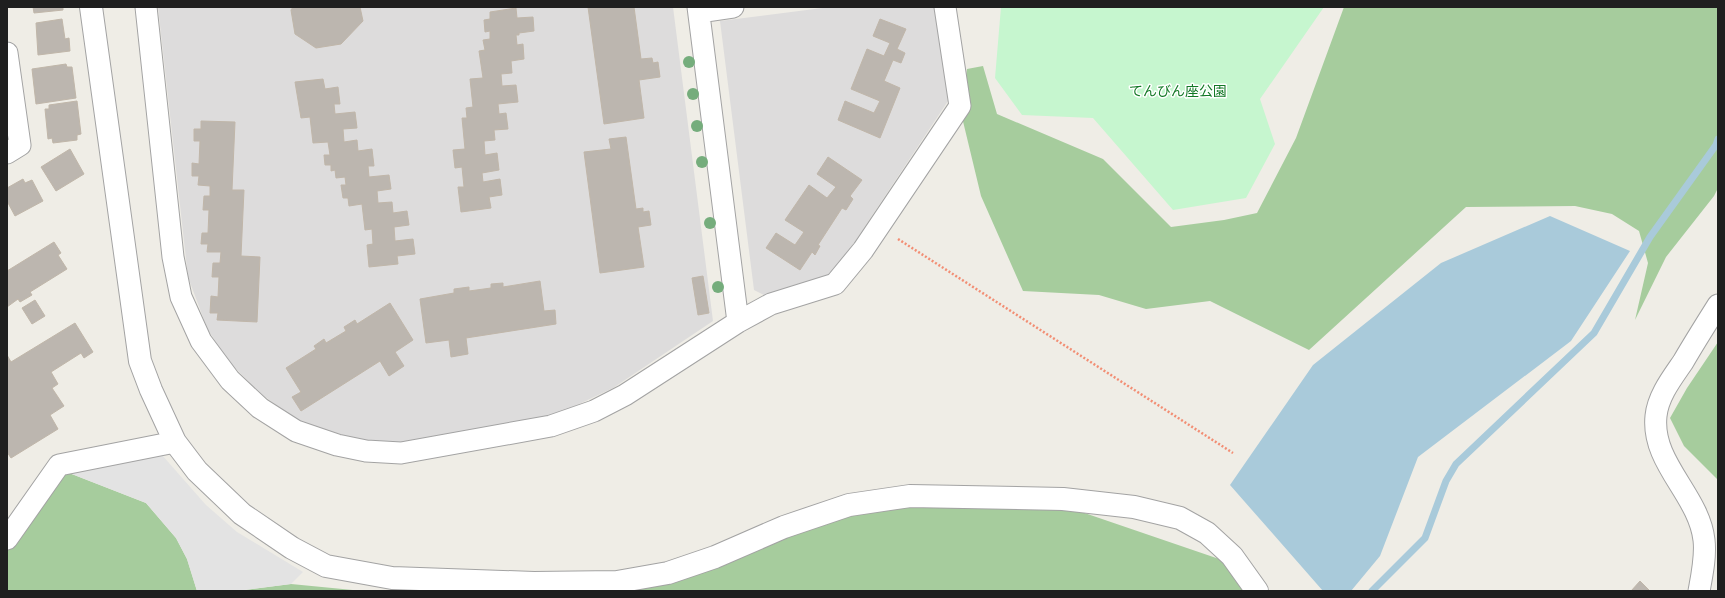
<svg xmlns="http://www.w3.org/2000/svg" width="1725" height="598" font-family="Helvetica,'Noto Sans JP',sans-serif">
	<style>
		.residential { fill: #dddcdc }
		.forest { fill: #a6cc9d }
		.park { fill: #c6f6cf }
		.parking { fill: #e3e3e3 }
		.water { fill: #a9cada }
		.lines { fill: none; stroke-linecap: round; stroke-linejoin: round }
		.stream { stroke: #a9cada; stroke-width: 7 }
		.building { fill: #bcb6af; stroke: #c0b6a9 }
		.minor-casing { stroke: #a3a3a3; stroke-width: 23 }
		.tertiary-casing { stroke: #a3a3a3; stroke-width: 24 }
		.path { stroke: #f28e74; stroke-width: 2.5; stroke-dasharray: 2 2; stroke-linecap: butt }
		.minor { stroke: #fff; stroke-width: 21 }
		.tertiary { stroke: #fff; stroke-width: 22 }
		.tree { fill: #75ad7c }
		.labels { text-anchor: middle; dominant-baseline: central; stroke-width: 3; stroke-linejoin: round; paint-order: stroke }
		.park-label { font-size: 14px; fill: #127825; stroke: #fff }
	</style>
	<rect width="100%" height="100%" fill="#efede6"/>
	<path class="residential" d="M158,7h515l40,314 -100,67 -55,26 -149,28h-45l-65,-21 -38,-27 -34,-34 -20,-32 -19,-51z
		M830,7h105l13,94 -116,175 -66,20 -12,-6 -34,-269z"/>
	<path class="forest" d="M1344,7h374v181l-4,8 -48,61 -31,63 13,-57 -9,-32 -27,-17 -37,-8 -109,1 -157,143 -99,-49 -64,8 -47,-14 -76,-4 -42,-95 -20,-83 6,-44 16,-3 14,48 106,45 68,68 53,-7 33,-7 39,-75z
		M1718,342v138l-34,-34 -14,-28 17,-30z
		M64,471l82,32 30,35 11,21 10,32h-190v-42z
		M942,500l122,6 161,55 21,30h-692l66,-2 195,-75z
		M291,584l72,7h-126z"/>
	<path class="park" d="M1001,7h323l-64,92 15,45 -29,54 -73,12 -80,-92 -71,-3 -27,-37z"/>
	<path class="parking" d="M162,455l44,50 31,27 66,40 -12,12 -54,7h-40l-10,-32 -11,-21 -30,-35 -82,-32z"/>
	<path class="water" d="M1550,216l80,35 -59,90 -153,116 -38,99 -29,35h-28l-93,-106 83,-120 128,-102z"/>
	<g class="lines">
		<path class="stream" d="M1372,591l53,-53 21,-57 10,-17 138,-131 56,-96 66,-92 2,-6"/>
	</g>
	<path class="building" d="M33,7h30v3l-29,3z
		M293,7h67l3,14 -22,23 -25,4 -21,-14 -4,-24z
		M588,7h46l7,52 11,-1 1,5 5,-1 2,15 -21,3 5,38 -40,6z
		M516,8l1,10 16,-1 1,14 -15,2v2h-3l1,10 6,-1 1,15 -13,2 1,12 -11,1 1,12 14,-1 2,17 -20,2 1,10 7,-1 2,16 -14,1 1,10 -11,1 1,14 12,-2 2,17 -17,3 1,9 17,-3 2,16 -13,2 2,11 -30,4 -3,-25h6l-2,-20 -7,1 -2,-18 12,-1 -3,-31h5l-1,-10 7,-1 -3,-28 13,-1 -4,-27 6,-1 -2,-10 7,-1v-8l-5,1 -1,-12 6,-1v-7z
		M62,19l3,20 4,-1 1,13 -32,4 -2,-32z
		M880,19l26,10 -9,20 8,4 -4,10 -8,-3 -9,21 16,7 -20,50 -42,-18 7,-19 29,12 6,-12 -29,-12 16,-40 17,7 6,-13 -17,-7z
		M66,64l1,3h5l4,31 -40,6 -4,-35z
		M323,79l2,10 13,-2 2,17h-6l1,10 20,-2 2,16 -14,1 1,13 13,-2 1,11 14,-2 2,17h-6l1,11 20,-2 2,14 -14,2 1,12 14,-1 1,11 14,-2 2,14 -15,2 1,14 18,-2 2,15 -18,2 1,8 -29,3 -2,-22 6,-1 -1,-15 -7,1 -3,-26 -13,2 -1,-8h-5l-2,-13h5l-1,-8 -9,1 -1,-8 -4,1v-6h-6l-1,-10h6l-2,-13 -15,1 -3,-26 -9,1 -6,-36z
		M77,101l4,33 -4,1v5l-24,3 -1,-5 -4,1 -3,-30h4v-4z
		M201,121l34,1 -3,68h12l-3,66 19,1 -3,65 -40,-2 1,-7h-8l1,-17 7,1 1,-20h-7l1,-14h7l1,-11h-14l1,-8h-7l1,-11h6l1,-23h-6l1,-14h6v-10l-12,-1 1,-9h-7v-13l7,1 1,-23h-6v-12h7z
		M626,137l10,72 7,-1v4l6,-1 2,14 -13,2 6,40 -44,6 -16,-121 27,-3 -2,-10z
		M70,149l14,25 -28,17 -15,-24z
		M828,157l34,23 -12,16 3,3 -7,11 -4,-2 -24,37 2,1 -5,9 -3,-3 -12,18 -34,-22 10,-15 19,12 9,-13 -19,-12 24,-35 18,13 9,-11 -19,-13z
		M23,179l2,4 7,-3 11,21 -28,15 -8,-15v-13z
		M54,242l7,11 -3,2 9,14 -37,23 2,3 -12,7 -2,-3 -11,8v-36z
		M703,276l6,37 -11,2 -6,-37z
		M540,281l4,30 11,-1 1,14 -90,14 2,16 -17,3 -2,-17 -23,3 -6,-44 34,-6v-4l15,-2v4l22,-3v-4l12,-1v4z
		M35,300l10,16 -13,8 -10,-16z
		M390,303l23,37 -18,12 9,14 -15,10 -9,-15 -79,50 -9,-14 9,-5 -15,-24 30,-19 -2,-3 10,-7 2,4 20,-12 -2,-4 11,-7 2,4z
		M75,323l18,29 -9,6 -3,-5 -30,19 7,12 -6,4 12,18 -14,9 8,14 -47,29 -4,-6v-97l4,7z
		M1640,581l10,10h-19z"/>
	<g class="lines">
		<g class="minor-casing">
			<path id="minor" d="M146,7l27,250 8,40 20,44 29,39 30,28 36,23 41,14 29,6 35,2 150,-27 43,-15 31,-16 113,-73 33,-18 64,-20 28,-34 97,-144 -15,-99
				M698,7l40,315
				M699,12l34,-5
				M7,53l13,92 -13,8
				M7,539l52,-74 116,-23
				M1699,591c3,-16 7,-35 5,-51 -5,-45 -53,-77 -48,-124 2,-20 16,-38 27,-54 11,-19 23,-38 35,-57"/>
		</g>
		<g class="tertiary-casing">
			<path id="tertiary" d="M91,7l49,354 11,29 24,52 22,29 45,43 50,34 34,18 66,12 142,5 83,-1 51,-9 47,-16 69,-30 65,-22 61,-9 153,3 71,8 46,11 27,15 25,23 25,35"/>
		</g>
		<path class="path" d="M898,239l335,214"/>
		<use href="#minor" class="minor"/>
		<use href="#tertiary" class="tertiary"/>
	</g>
	<g class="tree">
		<circle cx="689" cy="62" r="6"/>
		<circle cx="693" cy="94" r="6"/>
		<circle cx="697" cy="126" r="6"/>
		<circle cx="702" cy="162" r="6"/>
		<circle cx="710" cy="223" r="6"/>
		<circle cx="718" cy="287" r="6"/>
	</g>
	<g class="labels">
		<g class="park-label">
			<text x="1178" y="91">てんびん座公園</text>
		</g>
	</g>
	<rect width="1725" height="598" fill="none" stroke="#1f1f1f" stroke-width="16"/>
</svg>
